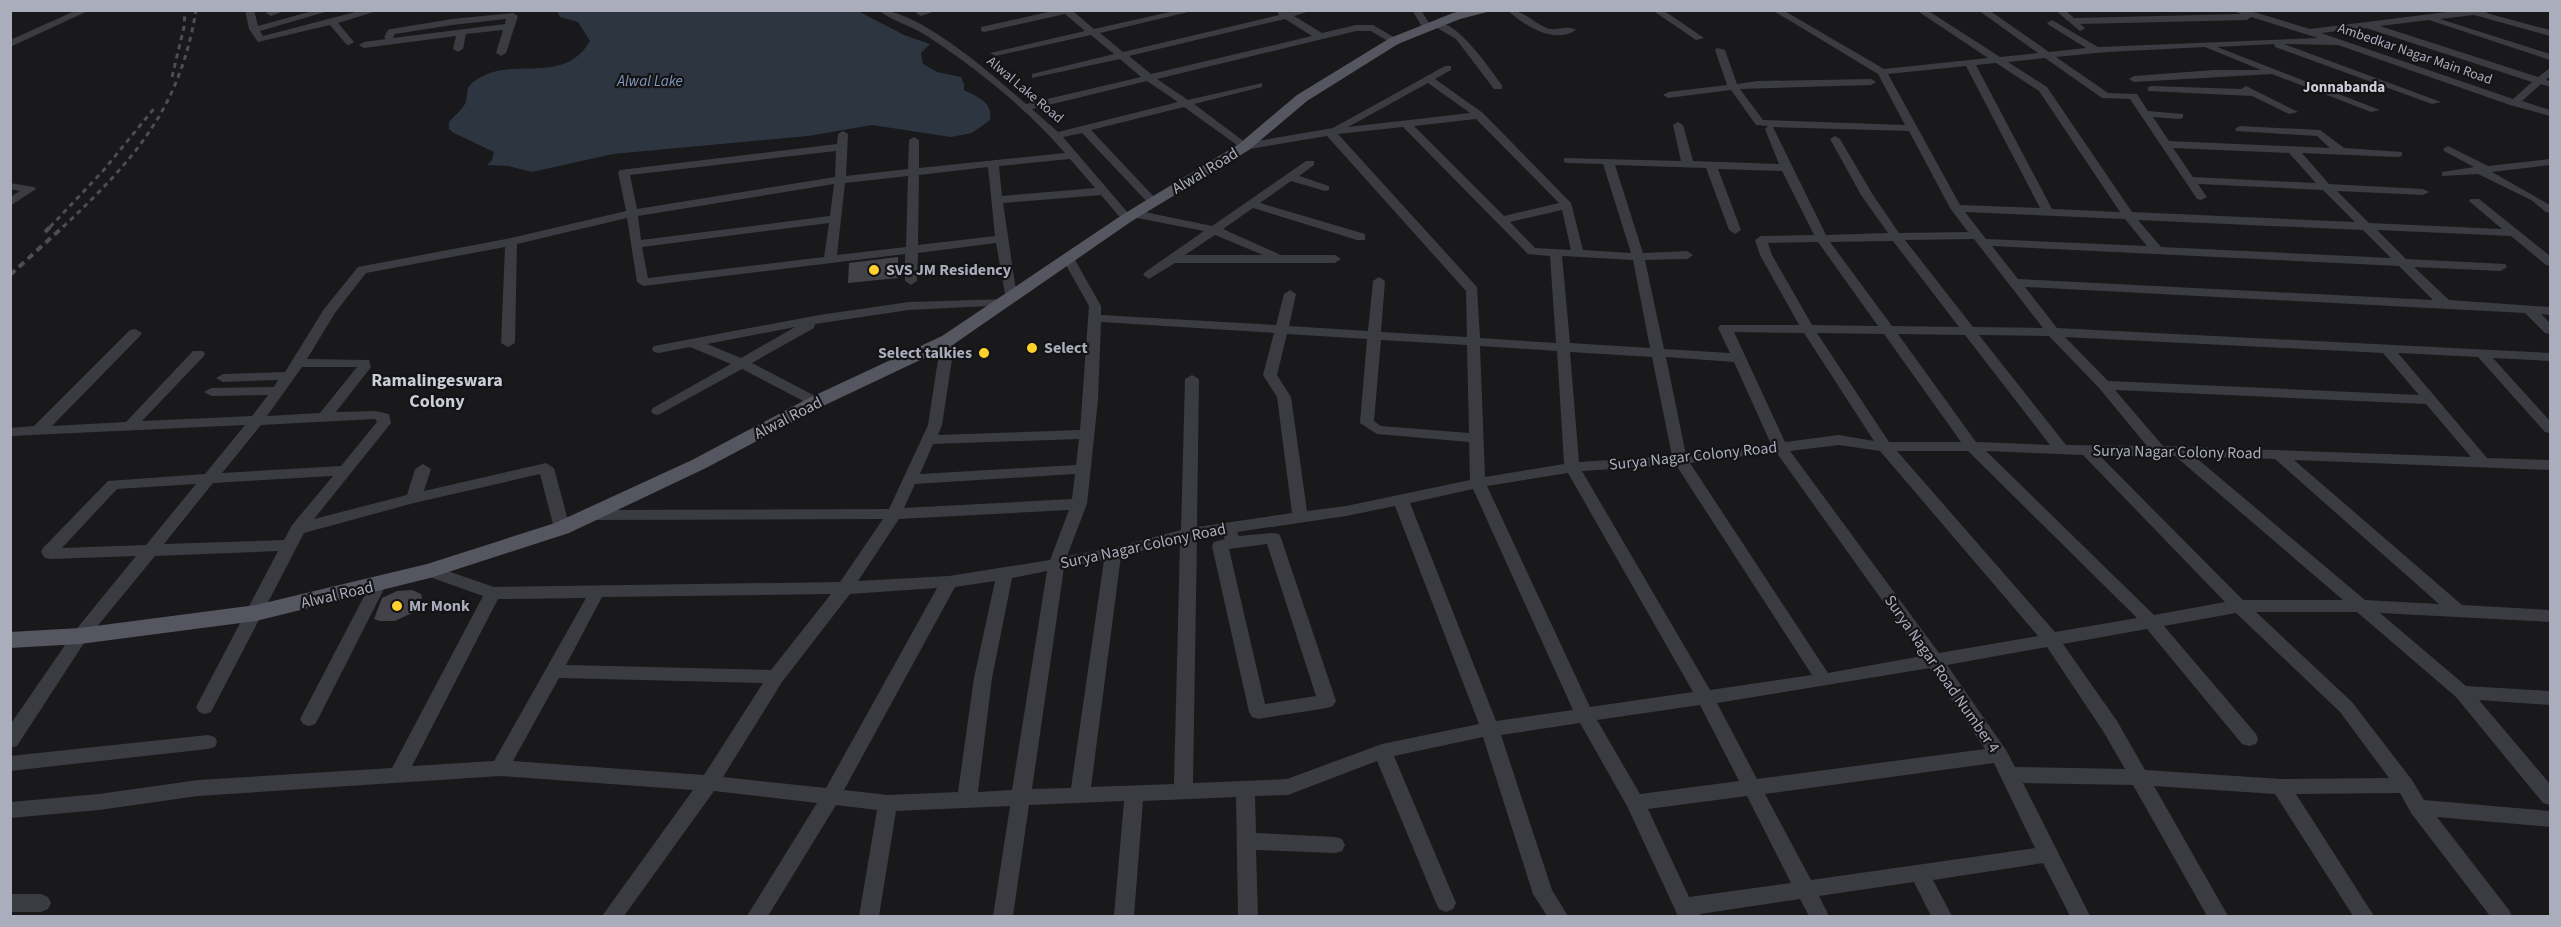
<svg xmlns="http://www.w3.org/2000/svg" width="2561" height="927" font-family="'Source Sans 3',sans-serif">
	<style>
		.water { fill: #2d3640 }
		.building { fill: #434248 }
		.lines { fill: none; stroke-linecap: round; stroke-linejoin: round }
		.minor { fill: #3b3b42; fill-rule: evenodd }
		.major { fill: #555660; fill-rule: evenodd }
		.rail-far1 { stroke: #4c4d55; stroke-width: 3; stroke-dasharray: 5 4.5; stroke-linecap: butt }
		.rail { stroke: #4c4d55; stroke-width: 4; stroke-dasharray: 7 5; stroke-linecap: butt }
		.poi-dot { fill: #ffd12c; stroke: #141316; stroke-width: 2 }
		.labels { text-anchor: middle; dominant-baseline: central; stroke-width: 4.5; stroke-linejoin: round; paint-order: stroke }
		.far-street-label { font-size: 14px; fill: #aaadbc; stroke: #141316 }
		.far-water-label { font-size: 15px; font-style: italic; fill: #7f97b9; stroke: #141316 }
		.far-neighbourhood-label { font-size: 15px; font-weight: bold; fill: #cbcdd7; stroke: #141316 }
		.street-label { font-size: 16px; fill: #aaadbc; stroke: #141316 }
		.poi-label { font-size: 16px; font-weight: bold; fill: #aaadbc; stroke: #141316; text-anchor: start }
		.neighbourhood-label { font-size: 18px; font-weight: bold; fill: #cbcdd7; stroke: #141316 }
	</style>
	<rect width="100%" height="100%" fill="#19181b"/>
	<path class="water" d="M557,11h301l46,24 26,9 -9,9 2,11 14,8 24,5 3,7v6c13,7 29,11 26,30l-18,13 -21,4 -79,-12 -64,11 -195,18 -81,18 -24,-6 -21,-1 5,-5 2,-8 -40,-19 -5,-4v-7c5,-6 12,-11 16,-18 3,-7 0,-15 7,-21 36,-31 90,6 118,-42l-12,-19 -18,-5z"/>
	<path class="building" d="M898,257v21l-50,5 1,-20z
		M412,590l9,4 1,4 -4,10 -6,5 -17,8h-16l-5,-2 8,-21 15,-7z"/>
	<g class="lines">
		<path class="minor" d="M77,10h13l-80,37v-7z
			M245,10h9l4,16 58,-16h16l-72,21 3,5 100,-26h17l-42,13 16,19 -5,3 -3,-1 -16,-19 -72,17 -9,-13z
			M270,10h17l-16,6 -5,-3z
			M878,10c42,0 116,66 148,94l115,-27 -21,-18 -88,19v-4l82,-20 -23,-19 -96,21 -5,-3 95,-22 -20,-17 -81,18 -3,-1v-4l76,-17h19l-2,2 20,17 84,-19h19l-97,23 23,19 156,-37 -2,-5 11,2 25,-2 -19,6 28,17 34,-8h17l24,14v4h-6l-20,-12h-15l-199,48 31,21 74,-17v4l-68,17 52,39 87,-15 112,-62h6v4l-16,9 48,34 88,90 12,47 48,3 -28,-89 -35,-1 -4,-1v-4l117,3 -8,-36 5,-3 5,3 10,36 86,3 -14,-35 3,-3 -12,-1 -25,-35 -63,8 -5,-3 5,-3 59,-7 -12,-35 2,-2 8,2 12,34 21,-3 113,-2 5,3 -5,3 -131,4 23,31 142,5 -27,-51 -106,-64h11l101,59 104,-11 -72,-48h11l73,47 38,-4 -60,-43h11l60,42 37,-4 -37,-23 -2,-2 5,-3 46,27 220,-9 -67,-21 -4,3 -167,4 5,4 -5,3 -25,-21h10l9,8 167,-4 -10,-4h16l63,19 153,-19h31l-8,3 64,17v6l-76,-21 -34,4 110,35v6l-121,-40 -49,6 158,51 12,-9v8l-4,4 4,1v6l-9,-3 -19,17 28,9v6l-40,-11 -172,-60 -54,-1 157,58 -9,2 -157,-57 -1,-3 -57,3 163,63 -9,2 -99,-38 -138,8 -5,-3 5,-3 80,-6h47l-56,-23 -98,5 -51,5 52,36 29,1 11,17 35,3v4l-4,1 -26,-2 16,24 161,7 -13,-12 -81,-5 -1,-2 5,-3 80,4 24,18 58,4v4l-4,1 -96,-4 27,31 94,5 6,3 -6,3 -86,-4 32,32 133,6 -33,-28 2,-2h8l71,57v10l-4,-1 -35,-29 -134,-6 29,29 99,5 2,3 -6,4 -87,-4 35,33 101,7v8l-9,-1 9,9v11l-5,-1 -20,-20 -500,-26 32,41 493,25v8l-57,-3 57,63v12l-5,-1 -67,-75 -80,-4 89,105 63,2v10l-256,-10 168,145 88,5v12l-170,-9 86,73 84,5v14l-71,-5 71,84v21l-7,-2 -87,-106 -99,-85h-101l96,90 60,78 12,20 126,11v16l-113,-10 72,93 3,6h-22l-79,-103 -11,-20 -104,1 78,122h-21l-78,-122 -121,-8 74,130h-21l-74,-131 -110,-2 67,133h-20l-27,-53 -110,17 19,36h-21l-17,-34 -95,14 10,20h-20l-9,-17 -100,15 1,2h-23l-51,-110 -47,-83 -79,12 51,155 16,26h-21l-14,-22 -50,-157 -89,19 62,147 -3,6 -7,3 -7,-3 -3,-6 -59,-142 -89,34 -33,1 1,37 79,4 7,2 3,6 -3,6 -7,2 -79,-3 2,66h-20l-2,-119 -93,4 -9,115h-20l10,-115 -95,4 -16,111h-20l17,-110 -114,5 -17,105h-20l18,-106 -41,-5 -68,111h-21l70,-113 -103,-12 -90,125h-22l91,-126 -193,-14 -302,20 -99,14 -89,8v-16l89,-8 99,-14 194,-12 91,-172 -59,-21 -2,-4 2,-4 6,-2 64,22 346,-5 43,-63 -293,1 -8,-5 8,-5 299,-1 39,-84 13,-85 7,-4 7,4 -13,85 -4,10 142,-5 9,-124 -27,-48 2,-3h8l2,3 27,48v9l175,10 8,-31 6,-4 6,4 -7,32 79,5 5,-50 6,-4 6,4 -4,51 86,5 -1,-46 -139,-155 -83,14 -60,-43 -93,23 66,70v4h-8l-67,-71 -19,4 66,77 6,-4 77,16 94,-65h8v4l-15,11 30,10v4l-4,1 -34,-10 -31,22 105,31v6h-8l-104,-32 -30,21 58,26h54l6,4 -6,4h-160l-26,16 -6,-4 2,-3 59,-41 -72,-14 -1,4h-8l-22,-26 -98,8 14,94 -1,3h-8v5l-99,5 -94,14 -1,4 -62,35 69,36 2,3 -2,3h-10l-69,-36 -84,46 -5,-1 -2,-3 2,-3 78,-44 -41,-17 -31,6 -5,-1 -2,-3 2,-3 165,-31 90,-13 97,-3 -10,-56 -78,10 -1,28 -6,4 -6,-4v-27l-262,32 -6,-4 -10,-64 -110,26 -2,99 -7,4 -7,-4 4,-96 -139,26 -31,40 -28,46 62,1 2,7 -35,45 39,-1 14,3 2,9 -77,96 93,-24 8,-26 8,-5 8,5 -7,22 122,-28 8,5 16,60 -2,4h-12l-2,-4 -14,-54 -126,29 -110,30 -93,179 -6,2 -6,-2 -3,-5 82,-156 -123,5 -69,84 -69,106 -7,2v-23l64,-93 62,-76 -85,3 -6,-1 -4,-6 2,-4 65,-67 97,-7 40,-49 -235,11v-8l24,-2 96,-96 5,-1 7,4 -2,3 -88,90 74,-4 67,-71h10l2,3 -2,3 -61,64 110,-5 16,-21 -57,1 -7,-4 7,-4 63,-1 4,-7 -55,2 -7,-4 7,-4 62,-2 39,-63 34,-42 153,-29 115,-27 -8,-39 2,-2 217,-26 1,-10 5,-3 5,3 -2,42 62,-7 1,-29 5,-3 5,3v28l146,-15c-39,-45 -89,-85 -138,-117 -15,-10 -35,-15 -49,-26zM1285,19l27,17 -161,38 -22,-18zM2366,28l166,54 -19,17 -192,-66zM2045,58l57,40 28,1 67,100 4,1 6,-3 -9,-13 125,6 32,32 -223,-10 -85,-125 -39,-25zM1996,63l43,28 81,121 -68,-3 -76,-144zM1966,66l74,142 -80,-3 -72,-131zM1147,81l31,21 -120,30 -26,-23zM1428,83l42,30 -122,14zM1476,119l83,84 -55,13 -90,-90zM1403,127l125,127 22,2 6,87 -76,-5 -3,-51 -139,-153zM1773,127l136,4 41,77 18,24 -69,1 -26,-38 -33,-56 -5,-3 -5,3 31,56 27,38 -62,2zM2173,148l116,5 27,30 -123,-6zM836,151l-1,26 -198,32 -7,-34zM1070,159l25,29 -93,8 -3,-30zM1615,165l91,3 23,62 6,4 6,-4 -23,-61 64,2 32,64 -53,1 -6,4 5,15 39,70h-79l-2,3 12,25 -66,-4 -19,-89 42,-1 6,-4 -6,-4 -44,2zM988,167l7,69 -77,9 1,-70zM908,176l-2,71 -69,8 8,-72zM834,184l-4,32 -189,24 -3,-24zM1562,210l9,40 -36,-2 -25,-26zM1965,212l160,7 22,27 -161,-7zM2138,220l225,10 28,28 -230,-11zM829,223l-5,34 -176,21 -6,-31zM1215,235l48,20h-78zM1974,239l69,89 -70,-1 -68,-87zM1893,241l66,86 -67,-1 -62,-84zM1818,242l60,84 -66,-1 -40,-70 -4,-12zM1992,246l407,20 34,34 -415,-21zM1562,256l71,4 17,88 -80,-5zM1101,322l173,11 -11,42 14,22 15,116 -95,14 2,-148 -7,-4 -7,4 -4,151 -68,18 -46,8 20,-52 11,-104zM795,327l-54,31 -34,-14zM1734,332l70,1 70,108 -35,-6 -54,7zM1817,333l67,1 77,108h-72zM1287,334l80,5 -7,84 17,11 92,8 1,38 -124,26 -39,5 -16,-114 -14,-22zM1898,334l67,1 85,110 -74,-3zM1979,335l70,1 50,52 48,58 -81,-1zM2065,337l318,16 36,42 -311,-14zM1381,340l86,5 2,88 -88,-7 -7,-5zM1480,346l77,5 7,113 -79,13zM1570,352l82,5 20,99 -93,6zM1666,357l68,5 37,82 -85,11zM302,367h55l-37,46 -53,3zM2115,390l311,14 45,53 -308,-11zM375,419l2,3 -36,44 -119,7 39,-48zM1079,439l-3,26 -156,9 13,-30zM1839,445l41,6 158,185 -99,17 -149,-202zM1897,451h71l169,167 -82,14zM1986,451l97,4 142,147 -71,13zM1776,452l146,204 -94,17 -138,-210zM2100,456h75l168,144h-100zM2194,456l81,3 164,145 -74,-4zM1676,465l136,210 -102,15 -128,-219zM1568,473l125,219 -103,15 -103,-221zM1075,474l-3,25 -168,9 11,-24zM333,476l-41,49 -8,15 -120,4 49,-61zM196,484l-50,61 -84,3 55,-59zM1473,489l100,221 -77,11 -86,-218zM1395,506l84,218 -97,20 -95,35 -94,4 4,-246 25,-3 3,5 -11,3 -2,4 37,166 3,5 6,2 69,-11 6,-2 3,-5 -55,-163 -2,-4 -6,-1 -34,3 -2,-4 109,-16zM1069,510l-19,50 -101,16 -91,5 41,-62zM1180,541l-6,243 -83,3 30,-231zM1267,544l49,152 -51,8 -36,-155zM1104,560l-33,228 -39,1 32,-221zM1047,571l-35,219 -34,2 14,-114 20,-100zM995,581l-21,97 -16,114 -70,3 -44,-5 111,-203zM937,588l-111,200 -103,-11 59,-95 68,-88zM831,594l-60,76 -205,-5 36,-68zM586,598l-92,163 -82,5 86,-167zM2236,613l104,99 49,66 -108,1 -136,-9 -28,-49 -54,-77 84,-15 95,115 7,2 7,-2 2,-5 -2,-5 -92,-108zM2047,647l56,84 22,38 -110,-2 -9,-17 -59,-85zM1930,668l55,81 -228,30 -40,-76zM559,678l204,5 -59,92 -191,-14zM1700,705l39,76 -99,13 -43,-74zM1994,763l41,85 -224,32 -46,-86zM1747,796l44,87 -102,14 -41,-88z
			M920,10h18l-17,6 -5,-3z
			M1412,10h9l11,18 -2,2h-6z
			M1507,10c17,0 25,12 40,18 9,4 20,-4 29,2 -23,15 -52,-5 -69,-20z
			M1652,10h11l41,28 -8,2z
			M513,13l5,3 -12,37 -5,3 -5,-3 7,-23 -37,4 -3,15 -5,3 -5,-3 3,-13 -92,12 -5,-3 5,-3 22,-3 -2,-2 4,-7 3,-1 61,-10zM506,19l-1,5 -112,14 2,-4 57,-9z
			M1434,22c24,-2 54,45 68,63v4h-8l-38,-50 -22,-13z
			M2152,86l89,3 5,-3 52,26 -9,2 -37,-18 -104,-5v-4z
			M2448,146l40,20 62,-7v6l-58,7 58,33v8l-4,-1 -15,-12 -53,-26 -36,2v-4l32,-5 -30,-16 -1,-2z
			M10,183l24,4 2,2 -26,17v-9l10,-6 -10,-2z
			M378,579l6,2 2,4 -68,134 -3,5 -6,2 -6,-2 -3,-5 70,-134 2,-4z
			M208,735l7,2 2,5 -2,5 -7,2 -198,22v-15z
			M10,894h31l7,3 3,6 -3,6 -7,3h-31z"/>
		<path class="major" d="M1467,10h28l-35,9 -62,25 -91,57 -58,49 -117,71 -178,123 -131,62 -117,62 -137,65 -139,45 -174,43 -176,23 -70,4v-16l70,-4 176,-23 171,-41 128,-41 137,-63 117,-62 133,-62 180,-121 117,-71 58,-49 93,-57 63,-25z"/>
		<path class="rail-far1" d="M172,77l12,-50 1,-17
			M50,227l53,-56 53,-65
			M63,227c71,-67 117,-118 133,-217"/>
		<path class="rail" d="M45,232l6,-6
			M10,275l54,-49"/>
	</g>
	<g class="poi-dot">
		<circle cx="874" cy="270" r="6"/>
		<circle cx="1032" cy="348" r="6"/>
		<circle cx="984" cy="353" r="6"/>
		<circle cx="397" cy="606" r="6"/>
	</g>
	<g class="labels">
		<g class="far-street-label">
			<text transform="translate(2415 54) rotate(19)">Ambedkar Nagar Main Road</text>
			<text transform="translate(1025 90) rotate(40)">Alwal Lake Road</text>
		</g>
		<g class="far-water-label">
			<text x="650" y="81">Alwal Lake</text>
		</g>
		<g class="far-neighbourhood-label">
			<text x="2344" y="87">Jonnabanda</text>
		</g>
		<g class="street-label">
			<text transform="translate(1205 171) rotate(-31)">Alwal Road</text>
			<text transform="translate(788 418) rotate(-27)">Alwal Road</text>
			<text transform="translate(2177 452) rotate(1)">Surya Nagar Colony Road</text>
			<text transform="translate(1693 456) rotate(-6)">Surya Nagar Colony Road</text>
			<text transform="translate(1143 546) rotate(-12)">Surya Nagar Colony Road</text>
			<text transform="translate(337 595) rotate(-13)">Alwal Road</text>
			<text transform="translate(1942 674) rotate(55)">Surya Nagar Road Number 4</text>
		</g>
		<g class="poi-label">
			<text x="886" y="270">SVS JM Residency</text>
			<text x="1044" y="348">Select</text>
			<text x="972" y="353" text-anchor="end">Select talkies</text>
			<text x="409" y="606">Mr Monk</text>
		</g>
		<g class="neighbourhood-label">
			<text x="437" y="380">Ramalingeswara<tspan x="437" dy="21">Colony</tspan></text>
		</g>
	</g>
	<rect width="2561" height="927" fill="none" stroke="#aaadbc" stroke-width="24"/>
</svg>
